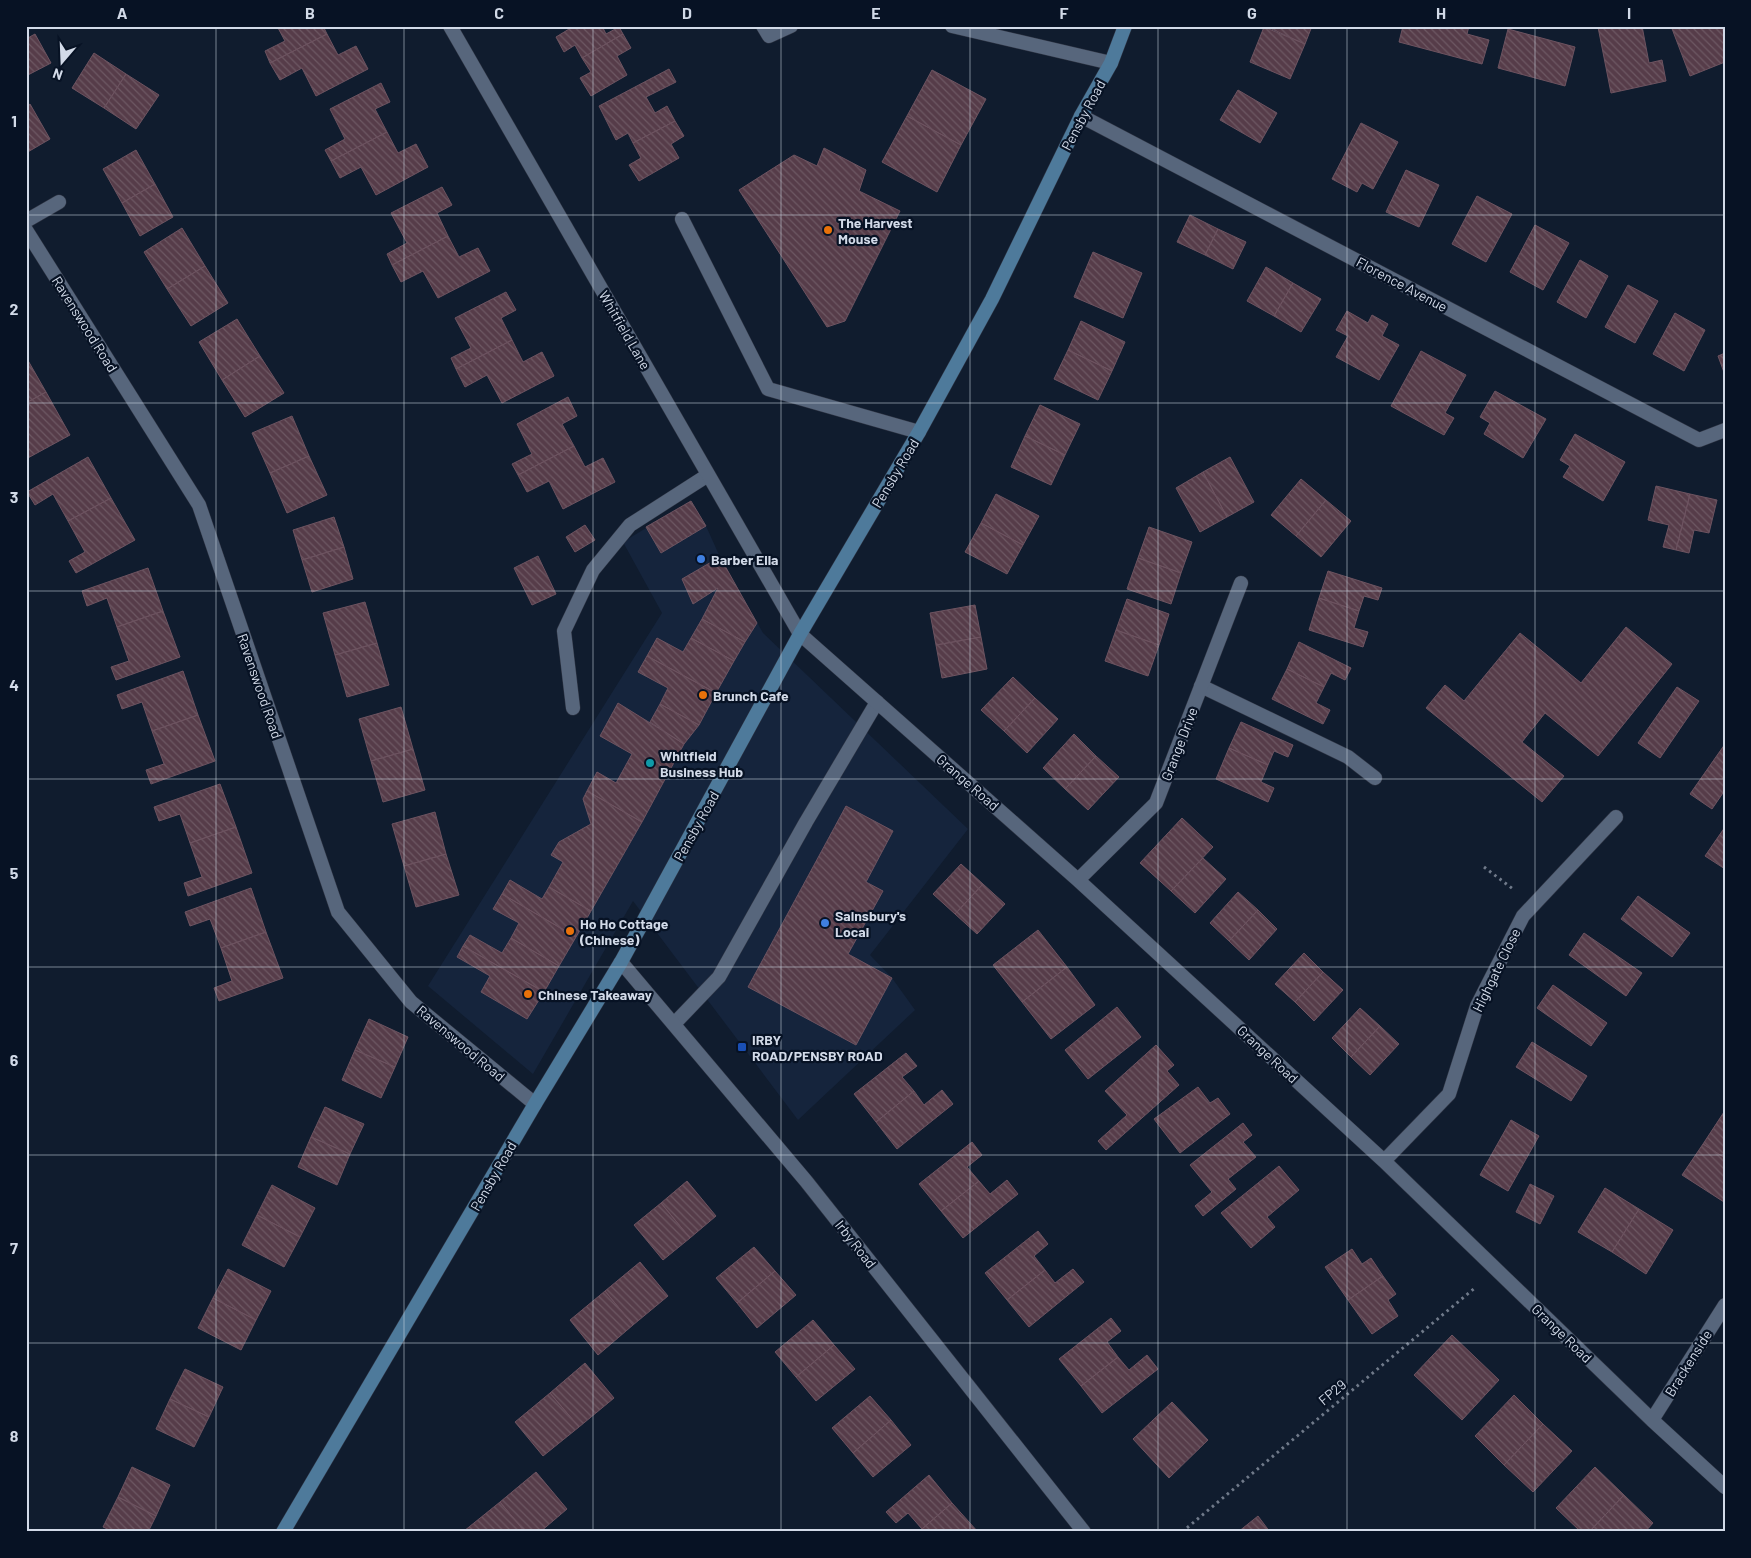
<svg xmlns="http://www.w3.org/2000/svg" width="1751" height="1558" font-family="Barlow,sans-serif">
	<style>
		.built { fill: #15243c }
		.building { fill: url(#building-back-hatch); stroke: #6d5360 }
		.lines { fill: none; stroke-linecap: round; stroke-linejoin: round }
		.service-casing { stroke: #2f3544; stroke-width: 15 }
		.minor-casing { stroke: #2f3544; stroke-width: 15 }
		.tertiary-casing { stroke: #2f3544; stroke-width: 15 }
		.secondary-casing { stroke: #2f3544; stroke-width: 15 }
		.path { stroke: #707a8a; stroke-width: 3; stroke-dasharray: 2.5 4; stroke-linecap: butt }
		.service { stroke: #57667c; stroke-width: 14 }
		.minor { stroke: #57667c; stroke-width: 14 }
		.tertiary { stroke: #57667c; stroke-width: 14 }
		.secondary { stroke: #4e7a9b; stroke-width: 14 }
		.grid { fill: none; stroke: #d2dae8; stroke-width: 1; stroke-opacity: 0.55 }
		.food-dot { fill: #e8710a; stroke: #071224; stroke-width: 2 }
		.shop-dot { fill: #3f7fe0; stroke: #071224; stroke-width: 2 }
		.culture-dot { fill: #0f9aa8; stroke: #071224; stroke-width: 2 }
		.transit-dot { fill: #1a4fb4; stroke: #071224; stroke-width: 2 }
		.labels { text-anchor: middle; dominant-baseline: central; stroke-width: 4.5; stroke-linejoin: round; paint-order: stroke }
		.street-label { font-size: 14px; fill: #d2dae8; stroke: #071224 }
		.poi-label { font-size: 14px; font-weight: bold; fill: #d2dae8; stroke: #071224; text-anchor: start }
		.neatline { fill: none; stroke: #d2dae8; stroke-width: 2 }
		.grid-label { font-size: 16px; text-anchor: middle; font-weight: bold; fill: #d2dae8 }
	</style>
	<defs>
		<pattern id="building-back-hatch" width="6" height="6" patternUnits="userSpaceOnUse" patternTransform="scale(1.25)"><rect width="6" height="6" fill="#563c49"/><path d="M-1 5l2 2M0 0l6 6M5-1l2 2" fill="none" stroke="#6d5863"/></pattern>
	</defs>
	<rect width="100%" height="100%" fill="#101c2e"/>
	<path class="built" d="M691,501l15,25 14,31 43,76 205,196 -98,126 22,23 23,32 -117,110 -165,-219 -100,173 -105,-88 234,-373 -39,-71z"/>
	<path class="building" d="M277,26h46l4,8 -57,29 -5,-12 20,-10z
		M574,26h28l4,8 13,-7 4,7 -41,24 -7,-13 -11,7 -8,-15z
		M1265,26h47l-7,18z
		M1403,26h66l-2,8 22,6 -7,24 -83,-22z
		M1642,26l7,37 13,-3 4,21 -55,12 -13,-66z
		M1671,26h50l4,10v26l-35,14z
		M1264,27l41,17 -15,35 -40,-17z
		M1508,29l67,18 -10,39 -67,-18z
		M35,34l16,29 -25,13v-37z
		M327,34l11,21 18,-9 12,23 -52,27 -14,-28 -22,12 -10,-17z
		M623,34l8,14 -14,8 10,19 -36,21 -11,-18 11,-6 -9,-14z
		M94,53l32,21 -22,34 -32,-20z
		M669,69l7,13 -30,15 9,16 12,-7 8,15 -42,22 -5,-10 -12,7 -17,-34z
		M932,70l54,29 -25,46 -54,-29z
		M126,74l33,21 -23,34 -32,-21z
		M381,83l9,19 -15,7 12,23 -56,29 -6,-11 20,-11 -15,-30z
		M1238,90l39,23 -17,30 -40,-23z
		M30,104l20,35 -24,14v-46z
		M907,116l54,29 -24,47 -55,-30z
		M675,121l9,15 -13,8 8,14 -40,23 -10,-16 12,-7 -8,-15z
		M1361,123l37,19 -25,47 -11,-6 -5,9 -25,-13z
		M387,132l11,21 18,-9 12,23 -52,28 -15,-28 -21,11 -9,-17z
		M824,148l42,22 -7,21 41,20 -55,110 -18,6 -88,-137 55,-35 23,11z
		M136,150l19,34 -33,19 -19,-34z
		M1406,170l33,15 -20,42 -33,-15z
		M155,184l18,33 -33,19 -18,-33z
		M442,187l10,18 -15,8 11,23 -56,29 -5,-11 20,-11 -16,-30z
		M1477,196l35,18 -26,48 -34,-18z
		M1190,215l28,14 -13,26 -28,-13z
		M1535,225l34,18 -26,47 -33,-18z
		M182,228l23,38 -38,23 -23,-37z
		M1218,229l28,13 -13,27 -28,-14z
		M448,236l11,21 19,-9 12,23 -52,27 -15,-27 -22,11 -9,-17z
		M1093,252l49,21 -19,45 -49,-21z
		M1580,260l28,16 -22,42 -29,-16z
		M205,266l23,37 -37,23 -24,-37z
		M1266,267l27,16 -19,33 -27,-15z
		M1293,283l28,16 -20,33 -27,-16z
		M1628,285l30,16 -23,42 -30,-16z
		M506,292l10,18 -15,8 11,22 -56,29 -5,-11 20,-10 -16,-30z
		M1347,311l21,12 4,-8 16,9 -6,12 17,9 -20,35 -43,-23 12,-21 -12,-6z
		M1675,313l30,17 -21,41 -31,-17z
		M237,319l23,37 -38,24 -23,-38z
		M1081,321l44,21 -13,29 -44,-21z
		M512,340l11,22 19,-10 12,24 -52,27 -15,-28 -22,12 -9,-18z
		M1068,350l44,21 -14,29 -44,-21z
		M1421,351l45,24 -21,38 9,5 -10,17 -53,-29z
		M1725,353v22l-7,-19z
		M260,356l24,37 -39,24 -23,-37z
		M26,357l20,35 -20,11z
		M1495,391l51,28 -23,39 -39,-24 6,-11 -10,-6z
		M46,392l24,43 -44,24v-56z
		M568,397l9,19 -15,8 12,22 -56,29 -6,-11 20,-10 -15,-30z
		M1040,405l40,19 -15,31 -40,-19z
		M292,416l17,40 -39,17 -18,-40z
		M1575,434l50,28 -22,39 -40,-24 7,-11 -10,-6z
		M1025,436l40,19 -14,30 -40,-18z
		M574,446l11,21 18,-9 12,24 -52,27 -14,-28 -22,11 -9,-17z
		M309,456l18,39 -40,18 -17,-40z
		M88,457l23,41 -43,23 -15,-27 -18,11 -8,-13z
		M1230,457l24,45 -27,15 -24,-45z
		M1203,472l24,45 -27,15 -24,-44z
		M1301,479l25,21 -30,36 -25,-21z
		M1656,486l34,8 -14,56 -13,-3 6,-22 -21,-5z
		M996,494l43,22 -16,29 -42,-22z
		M1690,494l27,6 -8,33 -15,-3 -5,23 -13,-3z
		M111,498l24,42 -59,33 -7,-12 16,-9 -17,-31z
		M1326,500l25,21 -30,36 -25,-21z
		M691,501l15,25 -45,27 -15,-26z
		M334,517l10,30 -42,13 -9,-30z
		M981,523l42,22 -16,29 -42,-22z
		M585,525l10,15 -20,12 -9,-15z
		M1149,527l43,15 -11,31 -43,-15z
		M344,547l9,32 -41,13 -10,-32z
		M538,556l18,38 -24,11 -18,-37z
		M720,557l37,66 -12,19 -43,-23 16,-31 -25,16 -11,-25z
		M1138,558l43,15 -10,31 -44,-15z
		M148,568l15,43 -46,16 -10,-29 -20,8 -5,-15z
		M1328,571l54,17 -4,12 -14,-4 -5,15 -40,-13z
		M1319,598l40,13 -5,17 14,4 -5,15 -54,-17z
		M1127,599l42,15 -10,31 -43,-15z
		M365,602l12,41 -42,12 -12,-42z
		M975,605l6,32 -45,8 -6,-32z
		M163,611l17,46 -64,23 -5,-13 18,-6 -12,-34z
		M702,619l43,23 -11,19 -43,-23z
		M1626,627l46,37 -74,92 -53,-43 -23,29 42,34 -22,26 -116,-94 19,-23 19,16 56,-68 61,50z
		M1116,630l43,15 -11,31 -43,-15z
		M981,637l6,32 -45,9 -6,-33z
		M657,638l26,14 8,-14 43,23 -18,32 -69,-37z
		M1299,642l52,26 -6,12 -14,-7 -7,14 -37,-18z
		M377,643l12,42 -42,12 -12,-42z
		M647,656l69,37 -17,32 -39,-21 8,-16 -30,-16z
		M1287,669l37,18 -8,16 14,7 -7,14 -51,-25z
		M183,671l15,44 -46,16 -10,-29 -20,7 -5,-14z
		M1013,677l22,21 -31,33 -23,-21z
		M1677,687l22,14 -39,57 -22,-15z
		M1035,698l23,21 -31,34 -23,-22z
		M618,703l66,41 -42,78 -55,-31 10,-19 19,11 16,-29 -32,-18z
		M660,704l39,21 -15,19 -34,-22z
		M401,707l12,42 -42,12 -12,-42z
		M198,715l17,46 -64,23 -5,-14 18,-6 -12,-33z
		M1241,722l52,23 -5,12 -14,-6 -6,14 -39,-17z
		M1074,734l22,22 -31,33 -22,-21z
		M1725,744v46l-13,19 -22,-15z
		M1229,748l39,17 -7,17 13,6 -6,14 -52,-23z
		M413,749l12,41 -42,12 -12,-41z
		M1096,756l23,21 -31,33 -23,-21z
		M220,784l16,43 -46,16 -10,-29 -21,7 -5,-14z
		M587,791l55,31 -51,89 -42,-24 14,-25 -12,-7 8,-13 32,-18 -8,-25z
		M846,806l47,25 -27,51 17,9 -35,63 44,24 -36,67 -108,-58z
		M435,812l11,42 -42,12 -12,-42z
		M1182,818l31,29 -42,44 -31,-28z
		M236,827l16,46 -64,23 -4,-13 18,-6 -12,-34z
		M1725,827v42l-20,-13z
		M446,854l13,41 -43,12 -12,-41z
		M1203,858l23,21 -31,34 -24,-22z
		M961,864l22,20 -28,30 -22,-20z
		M510,880l32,19 7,-12 42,24 -15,26 -74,-43z
		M983,884l22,20 -28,30 -22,-20z
		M251,888l15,44 -45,16 -11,-29 -20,7 -5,-14z
		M1238,892l20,18 -29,31 -19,-18z
		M502,894l74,43 -17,29 -48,-28 8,-15 -26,-14z
		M1638,896l52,37 -18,24 -51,-38z
		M1258,910l19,19 -28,31 -20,-19z
		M1038,930l29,37 -45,35 -29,-37z
		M266,932l17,46 -64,23 -5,-13 18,-7 -11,-33z
		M1584,933l58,40 -16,23 -57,-41z
		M470,935l32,18 9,-15 48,28 -15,26 -81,-46z
		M463,946l81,46 -17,27 -46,-27 9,-16 -33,-19z
		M1304,953l19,19 -28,30 -20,-18z
		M1067,967l28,38 -44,34 -29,-37z
		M1323,972l20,18 -29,31 -19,-19z
		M1553,985l54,38 -16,23 -54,-38z
		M1117,1007l24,30 -53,42 -23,-29z
		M1360,1008l20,18 -29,31 -19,-19z
		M369,1019l39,18 -13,30 -40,-17z
		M1380,1026l19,18 -29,31 -19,-18z
		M1532,1042l55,34 -16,25 -55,-34z
		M1156,1045l18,20 -7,6 12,14 -73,65 -8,-9 29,-26 -22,-24z
		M355,1050l40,17 -14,31 -39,-18z
		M906,1053l11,13 -15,11 12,14 -38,31 -22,-28z
		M1198,1087l12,16 8,-5 12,16 -50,39 -26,-34z
		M942,1090l11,14 -56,45 -21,-27 38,-31 10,14z
		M325,1107l39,17 -14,30 -39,-17z
		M1724,1112l1,1v45l-22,-14z
		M1511,1120l28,16 -31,55 -28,-16z
		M1243,1123l9,12 -9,7 13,15 -28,22 8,10 -33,27 -8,-10 17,-14 -22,-27z
		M311,1137l39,17 -13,31 -39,-18z
		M972,1142l10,13 -15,12 12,14 -38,30 -22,-27z
		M1703,1144l22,14 -1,44 -42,-27z
		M1279,1166l20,24 -32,27 8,10 -24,21 -30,-35z
		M1007,1180l11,14 -55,44 -22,-27 38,-30 11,13z
		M687,1181l29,35 -26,22 -29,-35z
		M1530,1184l24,12 -14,28 -24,-12z
		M272,1185l43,23 -15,29 -43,-22z
		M1605,1188l34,21 -27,43 -34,-20z
		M661,1203l29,35 -27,22 -29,-35z
		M1639,1209l34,21 -27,44 -34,-22z
		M257,1215l43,22 -16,30 -42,-22z
		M1038,1231l10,13 -14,12 11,14 -38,30 -22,-27z
		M754,1247l21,24 -38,32 -21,-25z
		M1352,1249l10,15 9,-6 12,18 -35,24 -23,-33z
		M640,1262l28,34 -35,29 -28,-34z
		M228,1269l43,22 -15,29 -43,-22z
		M1073,1269l11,13 -55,45 -22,-27 38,-30 10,13z
		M775,1271l21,24 -39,33 -20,-25z
		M1383,1276l13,18 -8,6 10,16 -26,18 -24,-34z
		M605,1291l28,34 -35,30 -28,-35z
		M213,1298l43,22 -15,30 -43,-22z
		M1111,1318l10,13 -14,11 11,15 -37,29 -22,-27z
		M813,1320l21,25 -38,32 -21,-25z
		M1452,1335l47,45 -37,40 -48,-45z
		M834,1345l21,24 -39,32 -20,-24z
		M1147,1355l11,14 -56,44 -21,-27 37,-29 11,13z
		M585,1363l29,35 -35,29 -29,-34z
		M185,1369l38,18 -14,30 -39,-18z
		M550,1393l29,34 -36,29 -28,-34z
		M1514,1395l29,29 -39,41 -29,-29z
		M870,1396l21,24 -38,33 -21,-25z
		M170,1399l39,18 -15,30 -38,-18z
		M1172,1402l36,38 -39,38 -36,-39z
		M891,1420l20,25 -38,32 -20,-24z
		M1543,1424l29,27 -39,41 -29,-27z
		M132,1467l38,18 -14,31 -38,-19z
		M1595,1467l29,28 -35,37h-8l-25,-24z
		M536,1472l31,37 -27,23h-15l-25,-30z
		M929,1475l23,28 -30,26 -14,-16 -12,10 -10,-11z
		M1624,1495l29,28 -8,9h-56z
		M118,1497l38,19 -8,16h-34l-11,-5z
		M500,1502l25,30h-61v-1z
		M952,1503l26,29h-54l-2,-3z
		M1258,1516l12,16h-32z"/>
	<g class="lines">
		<g class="service-casing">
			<path id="service" d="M682,219l86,170 151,43
				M1201,686l147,71 27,21
				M573,708l-9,-77 29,-61 37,-45 78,-50
				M674,1024l45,-47 87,-155 71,-120"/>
		</g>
		<g class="minor-casing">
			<path id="minor" d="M763,26l6,10 22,-10
				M952,26l159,37
				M1081,116l618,324 26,-10
				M26,221l33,-19
				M26,230l173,275 139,407 73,90 124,102
				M800,634l278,246 306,281 268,259 73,67
				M1078,880l78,-77 85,-220
				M1384,1161l65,-67 28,-88 46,-90 93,-99
				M1652,1420l73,-115"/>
		</g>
		<g class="tertiary-casing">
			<path id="tertiary" d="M450,26l350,608
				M621,962l185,219 278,351"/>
		</g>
		<g class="secondary-casing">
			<path id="secondary" d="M283,1532l252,-428 86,-142 179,-328 119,-202 73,-133 89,-183 30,-53 14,-37"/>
		</g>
		<path class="path" d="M1484,867l29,22
			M1182,1532l294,-245"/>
		<use href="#service" class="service"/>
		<use href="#minor" class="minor"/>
		<use href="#tertiary" class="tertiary"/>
		<use href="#secondary" class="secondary"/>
	</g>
	<path class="grid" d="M216,26v1506M404,26v1506M593,26v1506M781,26v1506M970,26v1506M1158,26v1506M1347,26v1506M1535,26v1506M26,215h1699M26,403h1699M26,591h1699M26,779h1699M26,967h1699M26,1155h1699M26,1343h1699"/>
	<g class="food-dot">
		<circle cx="828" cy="230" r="5"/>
		<circle cx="703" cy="695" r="5"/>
		<circle cx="570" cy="931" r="5"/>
		<circle cx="528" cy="994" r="5"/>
	</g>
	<g class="shop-dot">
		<circle cx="701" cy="559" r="5"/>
		<circle cx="825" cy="923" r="5"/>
	</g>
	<circle class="culture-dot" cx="650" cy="763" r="5"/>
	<rect class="transit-dot" x="737" y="1042" width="10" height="10" rx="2.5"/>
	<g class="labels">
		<g class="street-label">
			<text transform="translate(1083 115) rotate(-62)">Pensby Road</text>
			<text transform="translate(1402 284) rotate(28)">Florence Avenue</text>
			<text transform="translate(85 324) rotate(58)">Ravenswood Road</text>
			<text transform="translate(625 330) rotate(60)">Whitfield Lane</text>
			<text transform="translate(895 473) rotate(-59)">Pensby Road</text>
			<text transform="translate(260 686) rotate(71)">Ravenswood Road</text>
			<text transform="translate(1179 744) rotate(-69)">Grange Drive</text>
			<text transform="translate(968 782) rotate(41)">Grange Road</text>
			<text transform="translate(696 826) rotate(-61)">Pensby Road</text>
			<text transform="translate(1496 970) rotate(-64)">Highgate Close</text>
			<text transform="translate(461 1043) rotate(40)">Ravenswood Road</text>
			<text transform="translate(1268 1054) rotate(43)">Grange Road</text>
			<text transform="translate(493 1176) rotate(-60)">Pensby Road</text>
			<text transform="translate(856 1244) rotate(52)">Irby Road</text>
			<text transform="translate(1562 1333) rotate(44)">Grange Road</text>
			<text transform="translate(1688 1363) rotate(-58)">Brackenside</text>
			<text transform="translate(1332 1392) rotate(-40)">FP29</text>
		</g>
		<g class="poi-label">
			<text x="838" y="222">The Harvest<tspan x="838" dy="16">Mouse</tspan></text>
			<text x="711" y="559">Barber Ella</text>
			<text x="713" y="695">Brunch Cafe</text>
			<text x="660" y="755">Whitfield<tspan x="660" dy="16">Business Hub</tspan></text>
			<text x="835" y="915">Sainsbury's<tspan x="835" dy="16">Local</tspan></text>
			<text x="580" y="923">Ho Ho Cottage<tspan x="580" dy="16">(Chinese)</tspan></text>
			<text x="538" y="994">Chinese Takeaway</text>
			<text x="752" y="1039">IRBY<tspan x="752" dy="16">ROAD/PENSBY ROAD</tspan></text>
		</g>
	</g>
	<rect width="1751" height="1558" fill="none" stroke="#071224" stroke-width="55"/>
	<g transform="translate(62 62) rotate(199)" stroke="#071224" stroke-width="4" paint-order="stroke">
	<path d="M0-4L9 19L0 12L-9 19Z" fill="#d2dae8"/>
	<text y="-8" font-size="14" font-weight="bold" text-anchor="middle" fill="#d2dae8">N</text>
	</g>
	<rect x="28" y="28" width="1696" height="1502" class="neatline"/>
	<g class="grid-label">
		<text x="122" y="19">A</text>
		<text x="310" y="19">B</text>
		<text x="499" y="19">C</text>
		<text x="687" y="19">D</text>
		<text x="876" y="19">E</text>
		<text x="1064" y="19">F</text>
		<text x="1252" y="19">G</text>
		<text x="1441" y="19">H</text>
		<text x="1629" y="19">I</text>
		<text x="14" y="127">1</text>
		<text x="14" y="315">2</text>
		<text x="14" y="503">3</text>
		<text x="14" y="691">4</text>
		<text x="14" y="879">5</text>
		<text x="14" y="1066">6</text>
		<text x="14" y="1254">7</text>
		<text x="14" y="1442">8</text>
	</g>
</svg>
